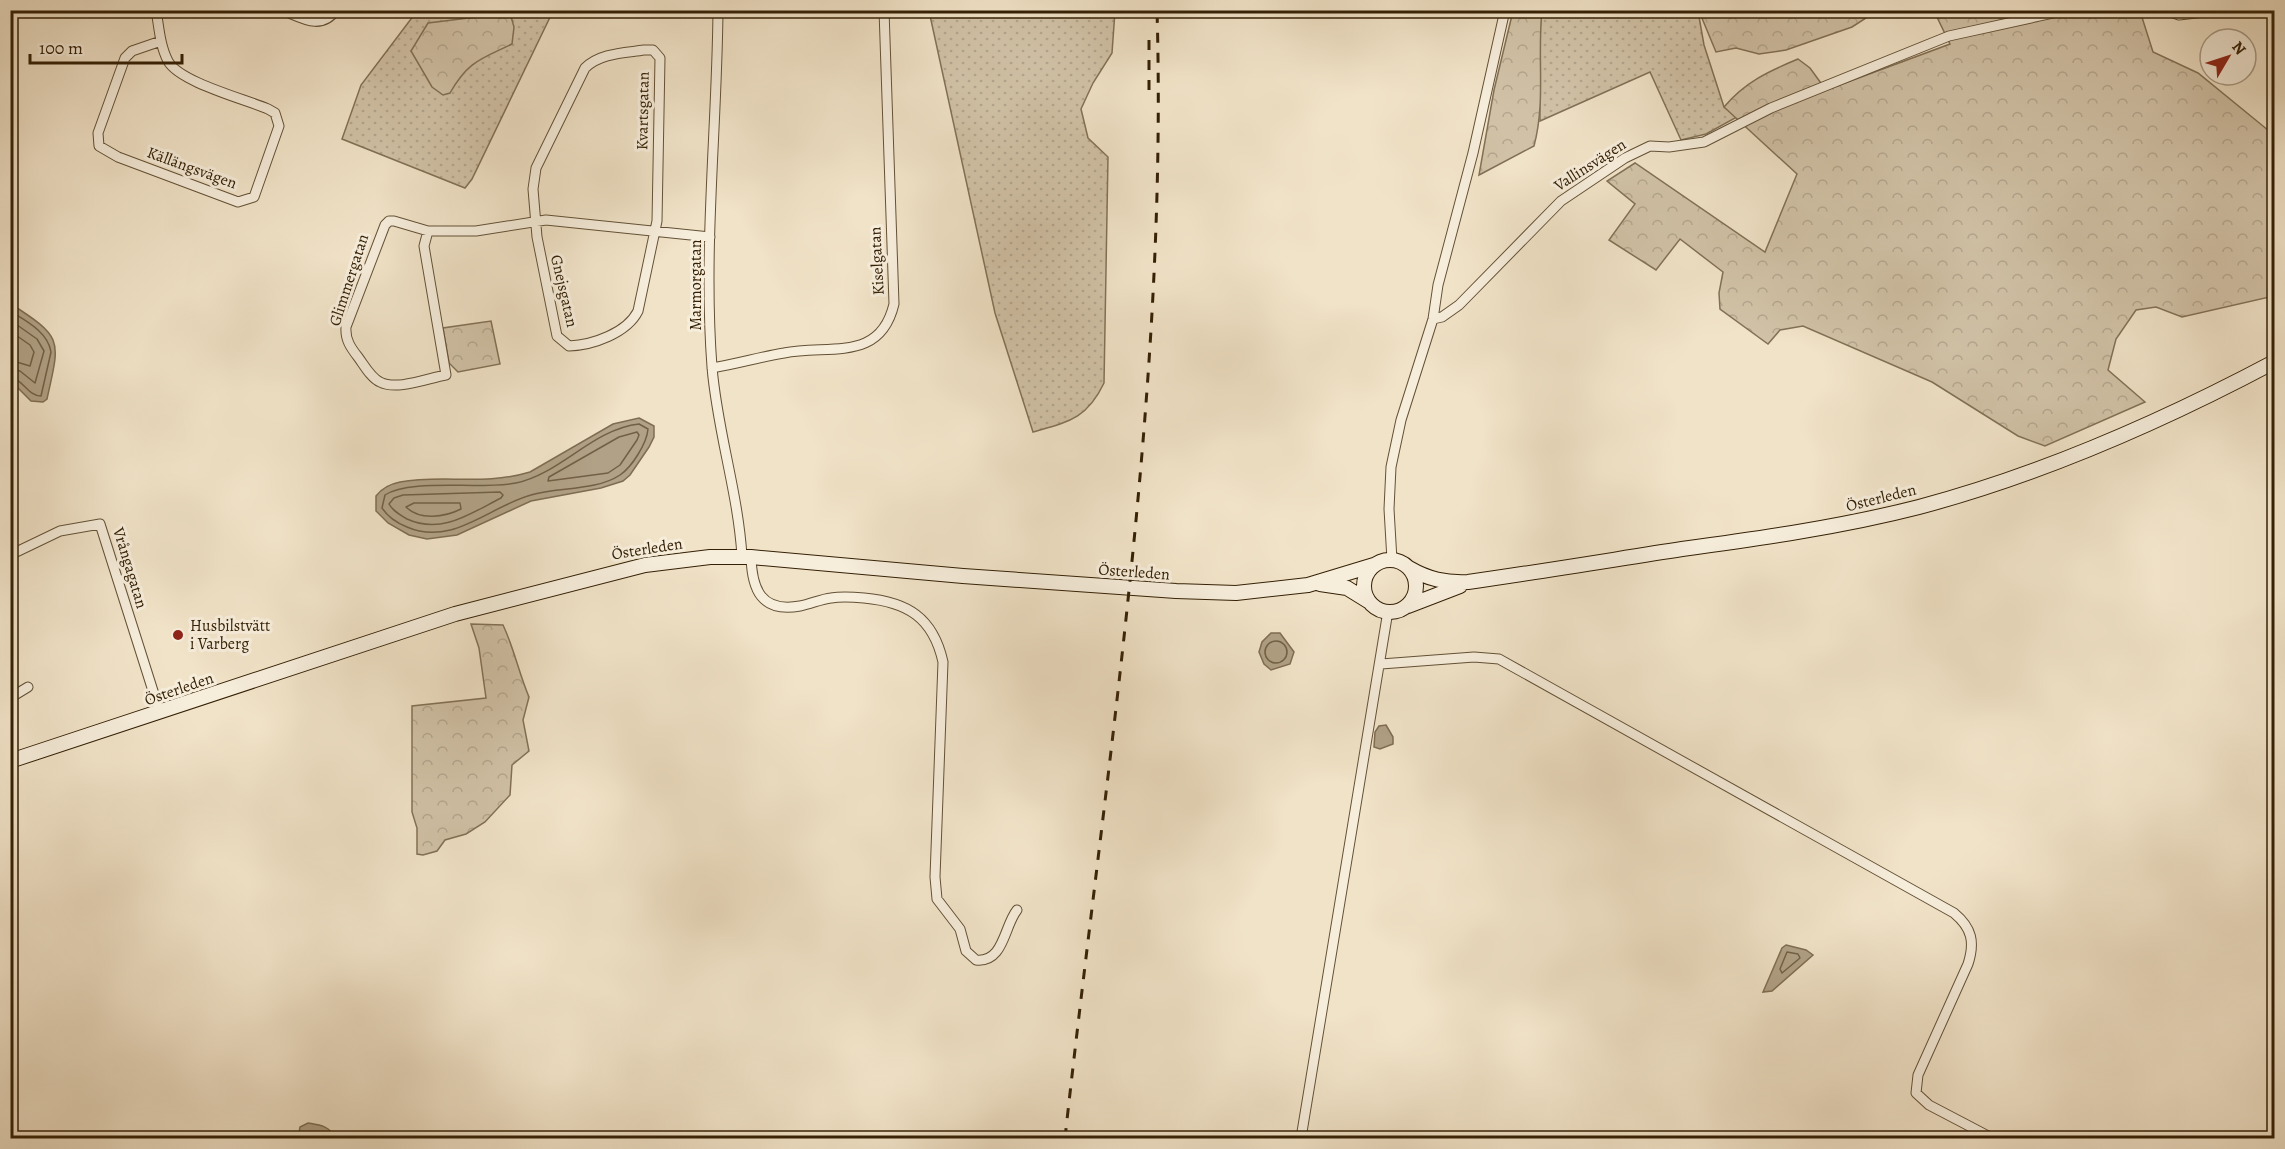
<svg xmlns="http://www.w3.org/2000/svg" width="2285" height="1149" font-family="Alegreya,serif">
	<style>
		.grass { fill: url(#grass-dots); stroke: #827156; stroke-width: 1.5 }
		.forest { fill: url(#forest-crowns); stroke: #827156; stroke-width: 1.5 }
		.water { fill: #b1a186; stroke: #7f6d52; stroke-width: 1.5 }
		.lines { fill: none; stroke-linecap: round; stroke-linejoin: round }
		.shore { stroke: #726046; stroke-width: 1.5 }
		.street-casing { stroke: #635136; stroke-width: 11 }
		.secondary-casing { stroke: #342005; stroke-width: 16 }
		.street { stroke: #f6eddb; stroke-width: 9 }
		.secondary { stroke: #f6eddb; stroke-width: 14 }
		.rail { stroke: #342005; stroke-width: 3; stroke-dasharray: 10 10; stroke-linecap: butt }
		.poi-dot { fill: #8f2418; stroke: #f6eddb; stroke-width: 2 }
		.labels { text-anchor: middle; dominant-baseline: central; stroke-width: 6; stroke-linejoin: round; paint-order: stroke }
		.street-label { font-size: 16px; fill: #342005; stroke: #f6eddb }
		.poi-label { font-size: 16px; fill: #342005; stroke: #f6eddb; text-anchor: start }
	</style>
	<defs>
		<pattern id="grass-dots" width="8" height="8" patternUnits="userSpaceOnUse" patternTransform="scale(1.5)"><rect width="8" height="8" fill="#d1c2a7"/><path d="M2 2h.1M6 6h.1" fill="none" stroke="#b4a68e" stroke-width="1.8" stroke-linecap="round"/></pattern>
		<pattern id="forest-crowns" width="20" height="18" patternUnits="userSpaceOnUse" patternTransform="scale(1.5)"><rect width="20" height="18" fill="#d1c2a7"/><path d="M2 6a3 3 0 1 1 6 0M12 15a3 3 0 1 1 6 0" fill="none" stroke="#b4a68e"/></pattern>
	</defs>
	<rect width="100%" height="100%" fill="#f1e3c8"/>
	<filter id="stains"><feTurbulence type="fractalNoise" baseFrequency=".00333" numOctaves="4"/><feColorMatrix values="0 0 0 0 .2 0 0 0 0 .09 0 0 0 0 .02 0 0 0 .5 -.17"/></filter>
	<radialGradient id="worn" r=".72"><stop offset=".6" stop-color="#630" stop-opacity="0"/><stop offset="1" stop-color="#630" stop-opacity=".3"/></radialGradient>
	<path class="grass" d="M417,11h136l-81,168 -7,9 -123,-49 19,-54z
		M929,11h186l-3,42 -19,30 -12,26 7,29 20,19 -4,226c-17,36 -36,39 -71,49l-38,-119z
		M1542,11h156l6,34 20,62 13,10 -31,17 -25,6 -31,-68 -110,49 -1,-83z"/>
	<path class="forest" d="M1513,11h29c-5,45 4,90 -8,135l-55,29 15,-85z
		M1699,11h169l-2,7 -14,9 -66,23 -27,4 -23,-6 -20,4z
		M1934,11h206l13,41 45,21 76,62v161l-92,21 -26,-10 -20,3 -20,29 -8,31 37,32 -100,44 -27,-10 -86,-54 -129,-56 -23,4 -12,14 -48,-35 -1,-16 4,-21 -43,-33 -24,31 -47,-30 26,-36 -28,-23 28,-18 130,89 32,-78 -73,-67c21,-25 45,-36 74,-48l12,9 16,22 124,-46z
		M510,13l4,14 -2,17c-31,15 -44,17 -62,49l-7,2 -11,-8 -21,-36 17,-28z
		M491,321l9,43 -42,8 -9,-9 -6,-35z
		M471,624l32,1c11,23 16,49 26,72l-6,23 6,31 -17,14 -2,30 -25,27 -19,12 -21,6 -8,11 -14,4 -6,-1v-26l-5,-16v-106l74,-8 -7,-50z"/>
	<path class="water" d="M11,304c53,34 49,36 36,95l-4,3 -12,-1 -20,-20z
		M639,418l15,8v11l-5,10 -19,28 -7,6 -22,7 -70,13 -74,34 -30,4 -18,-4 -21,-12 -12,-12v-15c6,-8 14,-12 24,-14 42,-8 84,4 130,-10l83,-48z
		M1271,633h9l14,19 -4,12 -19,6 -7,-6 -5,-12 3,-10z
		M1386,725l7,12v7l-13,5 -6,-2 1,-15 4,-6z
		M1786,945l20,5 7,5 -41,36 -9,1 19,-44z
		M308,1123c12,2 22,3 27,15h-37l2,-11z"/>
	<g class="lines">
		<path class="shore" d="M10,311c16,10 38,21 41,41l-10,44c-13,0 -18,-17 -31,-19
			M10,320l27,19 7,12 -9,32 -15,-12 -10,-2
			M10,331l20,14 4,7 -4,14 -20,-6
			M639,424l9,5c-1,14 -16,38 -28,46 -24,16 -62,12 -89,20 -41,11 -79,52 -124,32 -10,-4 -19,-10 -25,-19l3,-13c25,-17 96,-5 131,-12 44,-9 77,-54 123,-59z
			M637,432l2,3 -2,5 -17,25 -12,8 -60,8 1,-4 70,-40z
			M500,492l3,3 -2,3c-30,15 -59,37 -94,21 -7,-4 -14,-8 -18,-15l5,-6 9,-3z
			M460,503l1,6c-16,8 -41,12 -55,-2l8,-4z
			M1265 652a11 11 0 1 1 22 0a11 11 0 1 1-22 0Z
			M1787,952l11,2 2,4 -18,15 -2,-4z"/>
		<g class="street-casing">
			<path id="street" d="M156,10c3,17 4,36 12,51 11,21 77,38 100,48l7,4 4,13 -25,71 -16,5 -120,-45 -19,-11 -1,-13 27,-75 7,-7 29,-10
				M282,10c20,8 39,21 54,0
				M718,10c-1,119 -15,238 -6,357 5,63 26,125 30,189
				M2166,10l13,5 43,-5
				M644,50h9l7,8 -3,163 -19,90c-11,22 -45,34 -69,35l-12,-10 -20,-99 -4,-48 3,-21 49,-100c15,-15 39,-15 59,-18z
				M428,231l-34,-10h-5l-4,4 -39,102c-1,13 5,21 12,30 6,8 13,21 22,25 17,9 48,-4 66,-7l-22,-129 4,-15h48l70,-11 164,17
				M1433,319l9,-2 17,-12 102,-104 64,-43 25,-12 19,1 35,-5 67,-34 178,-72 118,-26
				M712,368c25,-4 48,-11 72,-15 45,-9 96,10 110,-49l-10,-294
				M10,555l50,-24 40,-7 60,189
				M751,557c1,32 10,56 49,49 11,-2 21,-7 31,-8 11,-2 23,-1 33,0 43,4 69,19 79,64l-8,215 2,22 23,30 6,22 10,9c28,3 28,-34 41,-50
				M1392,560l-3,-51 2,-42 10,-47 32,-101 5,-34 35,-132 32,-143
				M1381,664l93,-7 25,2 455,254c18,15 21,29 14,51l-50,111 -2,18 13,12 63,33
				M10,698l18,-11
				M1301,1138l87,-527"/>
		</g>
		<g class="secondary-casing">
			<path id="secondary" d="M1364 586a26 26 0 1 1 52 0a26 26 0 1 1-52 0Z
				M1409,568c19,11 36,15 59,14 71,-10 143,-22 214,-33 80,-11 159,-22 237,-42 124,-33 242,-85 355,-145
				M1320,584l27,4 21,13
				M1408,606l52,-20
				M10,761l445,-147 190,-49 65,-8h41l212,19 213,15 60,2 72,-8 66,-20"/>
		</g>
		<use href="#street" class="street"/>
		<use href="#secondary" class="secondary"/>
		<path class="rail" d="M1149,90v-54
			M1065,1138c41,-374 103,-749 92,-1128"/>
	</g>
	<circle class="poi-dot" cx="178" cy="635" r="6"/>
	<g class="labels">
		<g class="street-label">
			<text transform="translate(643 111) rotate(-89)">Kvartsgatan</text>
			<text transform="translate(1590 165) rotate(-33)">Vallinsvägen</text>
			<text transform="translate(192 168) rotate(20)">Källängsvägen</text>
			<text transform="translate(877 261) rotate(-93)">Kiselgatan</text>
			<text transform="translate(349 280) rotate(-72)">Glimmergatan</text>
			<text transform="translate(696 285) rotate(-90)">Marmorgatan</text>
			<text transform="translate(564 291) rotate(77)">Gnejsgatan</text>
			<text transform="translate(1881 498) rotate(-14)">Österleden</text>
			<text transform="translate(647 549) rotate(-9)">Österleden</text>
			<text transform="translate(130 568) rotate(73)">Vrångagatan</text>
			<text transform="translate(1134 572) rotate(4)">Österleden</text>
			<text transform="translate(179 689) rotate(-19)">Österleden</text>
		</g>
		<g class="poi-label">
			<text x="190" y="626">Husbilstvätt<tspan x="190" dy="18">i Varberg</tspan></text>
		</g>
	</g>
	<rect width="2285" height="1149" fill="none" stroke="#f1e3c8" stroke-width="36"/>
	<rect x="12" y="12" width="2261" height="1125" fill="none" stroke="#342005" stroke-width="3"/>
	<rect x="18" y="18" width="2249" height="1113" fill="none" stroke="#342005" stroke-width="1.5"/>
	<g transform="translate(2228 57) rotate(51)"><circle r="28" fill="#f6eddb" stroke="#a89b85" stroke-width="1.5"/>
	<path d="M0-4.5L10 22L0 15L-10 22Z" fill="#8f2418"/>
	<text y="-9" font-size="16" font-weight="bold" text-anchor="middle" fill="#342005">N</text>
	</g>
	<path d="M30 54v9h152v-9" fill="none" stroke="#342005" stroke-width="3"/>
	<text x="39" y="54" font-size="18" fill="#342005" stroke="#f6eddb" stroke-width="4.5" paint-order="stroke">100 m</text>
	<rect width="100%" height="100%" filter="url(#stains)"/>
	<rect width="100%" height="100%" fill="url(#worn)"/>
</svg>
